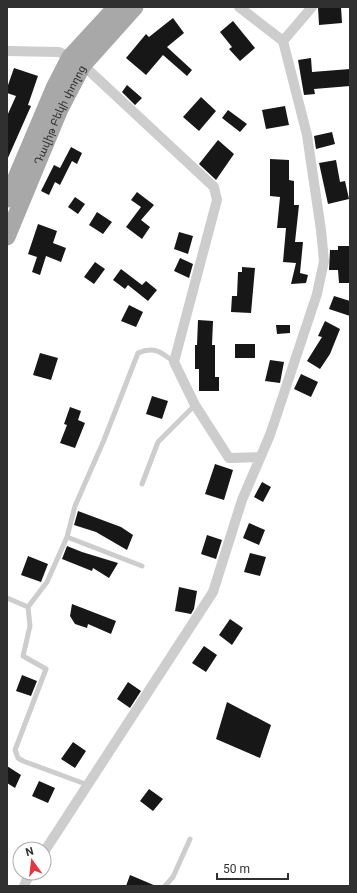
<svg xmlns="http://www.w3.org/2000/svg" width="357" height="893" font-family="Roboto,'Noto Sans Armenian',sans-serif">
	<style>
		.building { fill: #171717 }
		.lines { fill: none; stroke-linecap: round; stroke-linejoin: round }
		.service { stroke: #cdcdcd; stroke-width: 5 }
		.minor { stroke: #cdcdcd; stroke-width: 10 }
		.primary { stroke: #a8a8a8; stroke-width: 17 }
		.labels { text-anchor: middle; dominant-baseline: central; stroke-width: 4; stroke-linejoin: round; paint-order: stroke }
		.street-label { font-size: 11px; fill: #303030; stroke: #fff }
	</style>
	<rect width="100%" height="100%" fill="#fff"/>
	<path class="building" d="M318,7h23l1,16 -23,2z
		M173,18l11,15 -17,14 25,23 -5,6 -24,-21 -17,20 -20,-17 20,-24 3,3z
		M233,21l22,27 -15,13 -11,-12 3,-2 -12,-15z
		M311,58l1,14 38,-3v17l-36,3 1,5 -11,1 -6,-35z
		M14,68l24,8 -10,29 3,1 -24,54v-44l9,-20 -9,-3v-5z
		M127,85l15,13 -7,7 -13,-13z
		M201,97l15,14 -17,20 -16,-14z
		M285,106l4,19 -23,4 -4,-19z
		M228,110l19,14 -7,8 -18,-14z
		M332,132l3,12 -19,5 -2,-13z
		M218,140l16,14 -18,26 -17,-16z
		M71,147l11,6 -5,11 -5,-3 -12,24 -5,-3 -6,13 -8,-4 13,-26 6,3z
		M270,159l19,1v20l5,1v24h5l-4,37h8l-3,31 8,2 -2,8 -15,1 5,-21 -13,-1 3,-34h-9l3,-31 -10,-1z
		M336,160l4,22 5,-1 4,18 -21,5 -9,-41z
		M137,192l17,13 -13,15 9,7 -8,12 -16,-12 15,-20 -10,-7z
		M75,197l10,7 -7,10 -10,-7z
		M97,212l15,10 -9,12 -14,-9z
		M38,224l19,7 -4,12 13,5 -5,14 -15,-6 -6,19 -8,-3 5,-15 -9,-3z
		M179,232l14,4 -5,18 -14,-5z
		M338,246h12v37h-11l-1,-13h-9l1,-20h8z
		M180,258l13,6 -4,14 -15,-7z
		M95,262l10,7 -11,15 -10,-7z
		M242,267l13,1 -4,45 -20,-1 1,-16h5l1,-24h4z
		M121,269l21,16 4,-4 11,9 -9,11 -20,-16 -3,4 -12,-9z
		M334,296l16,5v15l-21,-7z
		M129,305l14,7 -7,15 -15,-6z
		M198,320l15,1 -1,24h3v32h4v14h-20v-22h-4v-24h2z
		M325,321l15,8 -10,25 -10,15 -13,-8 15,-24 -4,-1z
		M276,325h14v8l-13,1z
		M235,344h20v14h-20z
		M40,353l18,5 -7,22 -18,-5z
		M270,360l14,2 -4,21 -15,-2z
		M301,374l17,8 -7,15 -17,-8z
		M152,396l16,5 -6,18 -16,-5z
		M70,407l11,4 -3,9 7,3 -10,25 -15,-5 7,-18 -3,-1z
		M215,464l18,6 -9,30 -19,-6z
		M262,482l9,5 -8,15 -9,-5z
		M78,511l43,16 12,8 -6,15 -31,-18 -22,-7z
		M249,523l16,7 -6,15 -16,-7z
		M207,535l15,5 -6,19 -15,-5z
		M67,546l15,6 36,11 -9,15 -16,-10 -1,3 -30,-12z
		M250,553l16,4 -6,19 -16,-4z
		M28,556l20,8 -7,18 -20,-7z
		M179,587l18,4 -3,18 -3,5 -16,-3z
		M72,604l44,17 -5,13 -23,-10 -1,4 -12,-4 -5,-8z
		M230,619l13,9 -11,17 -13,-10z
		M204,646l13,9 -11,17 -14,-9z
		M22,675l15,6 -6,15 -15,-5z
		M128,682l13,9 -11,17 -13,-9z
		M227,702l44,23 -11,33 -44,-19z
		M73,742l13,9 -11,17 -14,-9z
		M7,766l14,9 -6,13 -8,-5z
		M39,781l16,7 -7,15 -16,-7z
		M149,789l14,10 -10,12 -13,-10z
		M130,875l26,11h-30z"/>
	<g class="lines">
		<path class="service" d="M142,484l16,-42 37,-37
			M67,537l8,-31 29,-66 34,-87c16,-7 23,-1 36,9
			M7,598l21,9 2,19 -7,30 23,13 -31,81 3,8 5,3 65,24
			M28,607l19,-25 20,-45 75,29
			M165,886l8,-9 17,-38"/>
		<path class="minor" d="M283,41l29,-34
			M7,51l52,1 11,5
			M83,65l131,122 3,13 -43,162 21,43 34,53 31,-1
			M44,852l169,-260 29,-92 28,-65 47,-141 7,-33 -3,-31 -14,-95 -24,-94 -44,-34
			M24,886l6,-13"/>
		<g class="primary">
			<path d="M7,199l47,-111 16,-31 46,-50"/>
			<path id="s1" d="M7,237l53,-128 23,-44 52,-58"/>
		</g>
	</g>
	<g class="labels">
		<g class="street-label">
			<text stroke="none"><textPath href="#s1" startOffset="133">Դավիթ Բեկի փողոց</textPath></text>
		</g>
	</g>
	<rect width="357" height="893" fill="none" stroke="#303030" stroke-width="16"/>
	<g transform="translate(32 861) rotate(345)"><circle r="19" fill="#ffffff" stroke="#acacac"/>
	<path d="M0-3L7 15L0 10L-7 15Z" fill="#e3373f"/>
	<text y="-6" font-size="11" font-weight="bold" text-anchor="middle" fill="#303030">N</text>
	</g>
	<path d="M217 873v6h71v-6" fill="none" stroke="#303030" stroke-width="2"/>
	<text x="223" y="873" font-size="12" fill="#303030" stroke="#ffffff" stroke-width="3" paint-order="stroke">50 m</text>
</svg>
